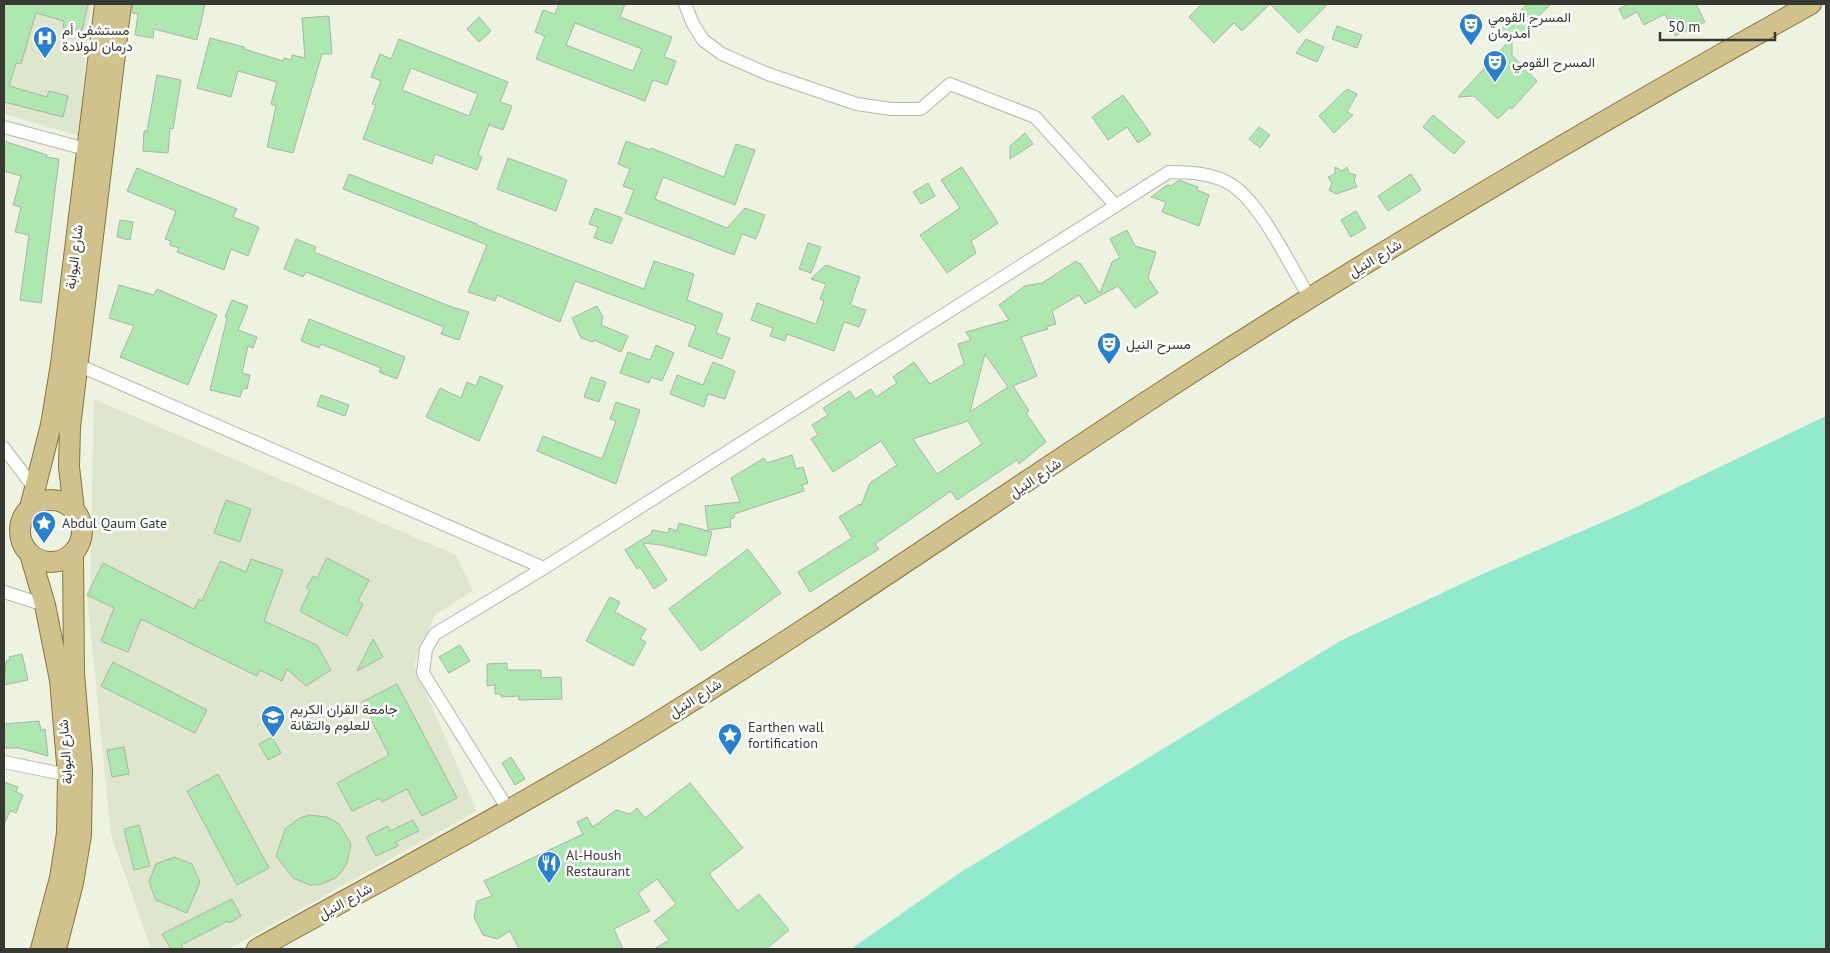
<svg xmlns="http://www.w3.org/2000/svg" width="1830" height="953" font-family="'PT Sans',Vazirmatn,sans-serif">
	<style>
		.built { fill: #dfe6ce }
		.water { fill: #91eace }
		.building { fill: #aee7b0; stroke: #a8b5a8; fill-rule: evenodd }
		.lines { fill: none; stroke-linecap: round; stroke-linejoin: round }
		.minor-casing { stroke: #b4b9a8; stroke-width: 14 }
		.primary-casing { stroke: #86773c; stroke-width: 22 }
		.minor { stroke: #fff; stroke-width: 12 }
		.primary { stroke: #d0c18d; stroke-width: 20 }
		.labels { text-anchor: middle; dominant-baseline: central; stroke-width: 5; stroke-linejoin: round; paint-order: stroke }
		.poi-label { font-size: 14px; fill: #373932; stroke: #fff; text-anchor: start }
		.street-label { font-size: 14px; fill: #373932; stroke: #fff }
	</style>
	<rect width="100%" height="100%" fill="#eef3e1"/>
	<path class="built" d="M4,4h87l-13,132 -74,-22z
		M94,399l362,156 17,36 -38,24 -21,50 63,146 -248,138h-78l-40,-114 -24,-240 3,-4z"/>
	<path class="water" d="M1826,416v533h-975l110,-77 379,-231 138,-65 148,-64z"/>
	<path class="building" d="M4,4h84l-6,27 -19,-3 1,-7 -28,-8 -15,51 -5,-1 -7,23 38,11 2,-6 19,5 -5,21 -59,-15z
		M133,4h72l-8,36 -43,-11 -1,9 -18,-3 3,-21 -6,-1z
		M559,4h66l-5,13 52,20 -8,20 12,4 -9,24 -14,-5 -8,21 -109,-42 9,-23 -10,-4 8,-22 12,4zM575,23l67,26 -9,22 -67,-26z
		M1202,4h126l-29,29 -29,-29 -28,27 -8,-8 -20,20 -25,-26z
		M1527,4h24l-39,38v13l25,26 -25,28 -2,-2 -12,12 -24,-23 -16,1 52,-57 -10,-10z
		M1628,4h68l9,18 -30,14 -10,-22 -21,11 -7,-13 -13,7 -5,-10z
		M329,16l3,38h-10l-29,99 -26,-6 9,-41 -5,-2 6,-22 -39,-11 -7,26 -34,-9 13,-50 34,9v2l39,12 1,-3 7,2 1,-5 13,3 -3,-40z
		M479,17l12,14 -12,11 -12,-13z
		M1337,26l25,9 -5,13 -25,-9z
		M399,39l109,43 -8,20 12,4 -9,24 -14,-5 -11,30 4,2 -5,13 -42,-16 -3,10 -69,-25 13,-34 -4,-1 9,-23 -10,-4 9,-23 11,5zM411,68l67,26 -9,22 -67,-26z
		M1306,39l18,8 -7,15 -21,-9z
		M157,75l24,5 -8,49 -3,-1 -2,25 -25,-2 1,-20h3z
		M1347,89l10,5 -10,18 6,3 -19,18 -15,-17z
		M1123,95l28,39 -13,9 -11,-16 -19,13 -16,-23z
		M1433,115l32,27 -11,12 -31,-27z
		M1259,127l11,8 -10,13 -11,-9z
		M1025,133l8,11 -23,15v-13z
		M4,141l43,14 -1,2 13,2 -18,144 -21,-3 9,-65 -14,-3 6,-25 -8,-2 8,-29 -17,-5z
		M626,141l24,9 1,-2 73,29 12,-33 19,6 -20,55 -72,-28 -8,22 72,29 18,-20 20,7 -9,24 -14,-5 -8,21 -109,-42 9,-23 -11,-4 7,-17 -12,-5z
		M508,158l59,22 -11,31 -59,-22z
		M962,167l36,56 -27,18 5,12 -29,20 -27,-38 40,-27 -19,-28z
		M1335,167l7,4 5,-4 2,6 7,2 -2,6 3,6 -21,7 -7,-4 3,-7 -4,-6 7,-3z
		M137,168l100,41 -4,8 26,10 -11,29 -17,-7 -7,21 -47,-18 2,-4 -9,-3 1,-4 -6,-2 11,-28 -49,-20z
		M349,174l128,50 -1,1 168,64 10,-28 40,13 -7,26 36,14 -7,19 14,5 -8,21 -34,-13 8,-20 -121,-45 -15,41 -63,-27 -2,6 -27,-9 19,-47 -144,-56z
		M1411,174l10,16 -33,21 -10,-15z
		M1179,180l19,7 -1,3 12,5 -10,31 -37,-14 4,-10 -15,-5 16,-12 4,1z
		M928,183l7,13 -14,8 -8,-12z
		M595,208l27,10 -10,26 -18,-6 4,-11 -9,-3z
		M1356,211l10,17 -15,9 -10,-17z
		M120,220l13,2 -3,18 -13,-3z
		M1127,230l8,16 21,6 -8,26 10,15 -23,15 -17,-22 -33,18 -6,-9 -27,16 4,13 -10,3 2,2 -27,8 16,39 -24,10 16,25 -3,2 20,29 -27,22 -2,-4 -60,40 -6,-9 -76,53 4,5 -69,43 -12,-20 54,-34 -13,-21 21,-13 1,2 9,-23 27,-18 -16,-24 -48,31 -22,-33 7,-4 -6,-10 16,-10 -5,-7 27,-17 5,8 16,-10 5,8 21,-14 -4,-6 21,-15 16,22 34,-20 -6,-20 13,-4 -5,-8 43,-12 -10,-15 26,-19 17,-3 34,-22 2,3 2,-1 20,30 12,-31 8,-4 -10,-19zM985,354l23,33 -38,25zM968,421l14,23 -45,30 -24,-35z
		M296,239l20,8 -2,5 138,55 17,5 -10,28 -18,-6 3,-7 -138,-55 -3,5 -19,-8z
		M808,243l13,4 -10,26 -12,-4z
		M826,265l34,12 -10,28 16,5 -7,17 -15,-5 -10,29 -47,-17 -2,7 -15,-5 3,-8 -22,-8 6,-17 59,21 8,-23 -4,-2 6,-15 -15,-5z
		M119,285l35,10 3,-6 60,26 -29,70 -68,-28 14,-31 -25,-8z
		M232,300l16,6 -10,24 19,7 -4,11 -5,-2 -6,27 8,2 -3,14 -4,-1 -3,9 -30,-7 17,-72 -2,-1z
		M597,306l6,11 -2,8 27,11 -7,16 -27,-12 -1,2 -12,-4 -9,-20z
		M309,319l96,38 -8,22 -18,-7 2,-4 -60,-24 -2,4 -18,-7z
		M656,345l18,8 -12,28 -11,-4 -2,6 -29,-10 8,-21 22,8z
		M713,362l22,9 -10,28 -17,-5 -4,13 -34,-13 7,-19 26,10z
		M480,376l23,10 -24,55 -53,-24 14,-29 21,10 6,-16 9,4z
		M591,377l15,5 -7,20 -15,-5z
		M321,395l28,10 -4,11 -28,-10z
		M616,402l24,8 -24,74 -79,-33 6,-15 59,23 14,-38 -6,-2z
		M792,455l4,14 7,-2 5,16 -6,2 2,6 -70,23v4l-4,1 1,8 -23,3 -3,-24 35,-4 -9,-24 33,-20 3,5z
		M226,500l25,9 -11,33 -26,-9z
		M679,523l33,9 -6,24 -45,-11 -18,-2 24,37 -13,9 -14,-22 -3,2 -12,-19 26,-16 1,-4 16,3 1,-5 8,3z
		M748,549l33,44 -80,58 -32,-42z
		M327,558l42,22 -11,21 5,3 -16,32 -46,-24v-4l9,-18 -4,-2 7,-12 4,2z
		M251,559l32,11 -19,51 53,24 14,25 -25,16 -19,-17 -5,12 -22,-11 -3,6 -116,-57 -13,33 -27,-11 13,-33 -27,-13 16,-32 91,46 5,-10 3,2 18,-40 26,11z
		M610,597l10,5 -5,10 31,17 -6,10 6,3 -13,24 -47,-25z
		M373,639l10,18 -26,14z
		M460,645l10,16 -21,12 -10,-16z
		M22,654l6,26 -24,5 2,-24 4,-1 -1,-3z
		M113,662l94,48 -12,23 -94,-47z
		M507,663v7h34v8l20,-1 1,22 -43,1v-4l-18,1v-3h-6v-9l-8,1v-22z
		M397,684l60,114 -35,18 -15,-27 -25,13 -2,-4 -28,13 -15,-28 52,-28 -27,-53z
		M39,721l2,9 4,-1 3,27 -29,-8h-15v-24z
		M272,737l9,16 -13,7 -9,-16z
		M124,747l5,27 -17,3 -5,-27z
		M511,757l14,22 -10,6 -13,-22z
		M218,774l51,94 -32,17 -50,-94z
		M4,782l14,5 -2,5 7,3 -7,18 -6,-2 -5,11z
		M690,783l53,65 -34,26 29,37 21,-17 30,36 -23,19h-112l15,-9 -15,-19 22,-17 -19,-25 -19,14 12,18 -36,18 9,20h-104l-9,-18 -13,8 -14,-4 -9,-18 3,-16 15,-5 -8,-15 99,-47 -6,-12 10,-5 6,10 23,-17 14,4 7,-6 8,10z
		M309,815l18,2 12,7 12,20 -4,19 -5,8 -6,7 -17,7h-9l-17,-7 -17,-22 9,-27 15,-11z
		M413,820l6,11 -23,11 2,4 -22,10 -10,-19 22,-11 2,5z
		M139,825l11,41 -16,4 -10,-41z
		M174,857l18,7 8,18 -13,31 -31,-13 -7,-18 7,-18z
		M232,899l9,17 -12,7 -1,-2 -47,24 3,4h-13l-9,-15z"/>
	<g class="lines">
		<g class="minor-casing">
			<path id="minor" d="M685,4l8,20 10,16 19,14 46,20 89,30 34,5h30l29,-25 85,33 81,89
				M4,127l89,24
				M78,365l466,203
				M4,448l31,41
				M4,592l41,13
				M4,762l64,13
				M509,811l-86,-138 3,-24 9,-15 109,-66 625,-396c21,0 44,1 63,13 30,20 58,81 78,113"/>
		</g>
		<g class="primary-casing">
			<path id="primary" d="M20 531a31 31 0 1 1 62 0a31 31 0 1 1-62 0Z
				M30,508l21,-83 10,-61 44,-360
				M74,510l-5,-43 1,-40 51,-423
				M30,554l15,51 15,75 8,95 -1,58 -7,45 -19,71
				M56,949l17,-66 8,-48 1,-65 -8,-97 -1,-120
				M257,949c133,-74 268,-145 398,-225 182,-112 356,-235 536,-351 202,-130 410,-252 620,-369"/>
		</g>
		<use href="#minor" class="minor"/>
		<use href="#primary" class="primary"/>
	</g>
	<defs>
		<g id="theatre-pin" transform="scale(1.25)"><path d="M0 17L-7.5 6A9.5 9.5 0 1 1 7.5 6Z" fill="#2880ce" stroke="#fff"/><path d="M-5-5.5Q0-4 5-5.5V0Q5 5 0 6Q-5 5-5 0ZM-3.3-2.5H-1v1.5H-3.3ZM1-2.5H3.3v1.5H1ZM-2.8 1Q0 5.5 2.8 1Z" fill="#fff"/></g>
		<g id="hospital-pin" transform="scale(1.25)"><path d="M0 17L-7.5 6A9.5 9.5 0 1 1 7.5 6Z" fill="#2880ce" stroke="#fff"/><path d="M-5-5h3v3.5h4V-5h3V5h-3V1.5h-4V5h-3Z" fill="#fff"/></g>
		<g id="sight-pin" transform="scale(1.25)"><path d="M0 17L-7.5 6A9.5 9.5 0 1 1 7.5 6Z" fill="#2880ce" stroke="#fff"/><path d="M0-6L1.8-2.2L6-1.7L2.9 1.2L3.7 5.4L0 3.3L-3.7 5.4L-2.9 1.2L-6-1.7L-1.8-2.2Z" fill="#fff"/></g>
		<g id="university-pin" transform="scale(1.25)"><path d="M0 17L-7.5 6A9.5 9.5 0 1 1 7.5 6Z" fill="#2880ce" stroke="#fff"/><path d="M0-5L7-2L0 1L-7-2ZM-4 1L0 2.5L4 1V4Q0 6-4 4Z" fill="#fff"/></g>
		<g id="restaurant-pin" transform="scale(1.25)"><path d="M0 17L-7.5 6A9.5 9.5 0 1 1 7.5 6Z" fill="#2880ce" stroke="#fff"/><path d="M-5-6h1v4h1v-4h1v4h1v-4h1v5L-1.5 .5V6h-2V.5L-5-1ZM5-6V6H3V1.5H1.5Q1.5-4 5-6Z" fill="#fff"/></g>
	</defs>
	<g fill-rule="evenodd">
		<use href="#theatre-pin" x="1471" y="25"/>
		<use href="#hospital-pin" x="45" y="38"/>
		<use href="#theatre-pin" x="1495" y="62"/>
		<use href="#theatre-pin" x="1109" y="344"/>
		<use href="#sight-pin" x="44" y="523"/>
		<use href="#university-pin" x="273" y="717"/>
		<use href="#sight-pin" x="730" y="735"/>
		<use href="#restaurant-pin" x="549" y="863"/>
	</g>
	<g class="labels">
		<g class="poi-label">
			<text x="1488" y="17">المسرح القومي<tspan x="1488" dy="16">أمدرمان</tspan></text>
			<text x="62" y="30">مستشفى أم<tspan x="62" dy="16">درمان للولادة</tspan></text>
			<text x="1512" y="62">المسرح القومي</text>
			<text x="1126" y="344">مسرح النيل</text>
			<text x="62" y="523">Abdul Qaum Gate</text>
			<text x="290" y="709">جامعة القران الكريم<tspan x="290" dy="16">للعلوم والتقانة</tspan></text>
			<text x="748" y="727">Earthen wall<tspan x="748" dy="16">fortification</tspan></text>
			<text x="566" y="855">Al-Housh<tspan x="566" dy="16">Restaurant</tspan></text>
		</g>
		<g class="street-label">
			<text transform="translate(74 257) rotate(-83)">شارع البوابة</text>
			<text transform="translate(1375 258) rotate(-31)">شارع النيل</text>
			<text transform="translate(1035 478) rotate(-34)">شارع النيل</text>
			<text transform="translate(695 698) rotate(-33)">شارع النيل</text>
			<text transform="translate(65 752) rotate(-94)">شارع البوابة</text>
			<text transform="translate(345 901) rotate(-29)">شارع النيل</text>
		</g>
	</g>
	<rect width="1830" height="953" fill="none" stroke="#373932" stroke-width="10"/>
	<path d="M1660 32v8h115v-8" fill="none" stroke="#373932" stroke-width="2.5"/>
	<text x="1668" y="32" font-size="15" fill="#373932" stroke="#ffffff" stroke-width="4" paint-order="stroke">50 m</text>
</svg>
